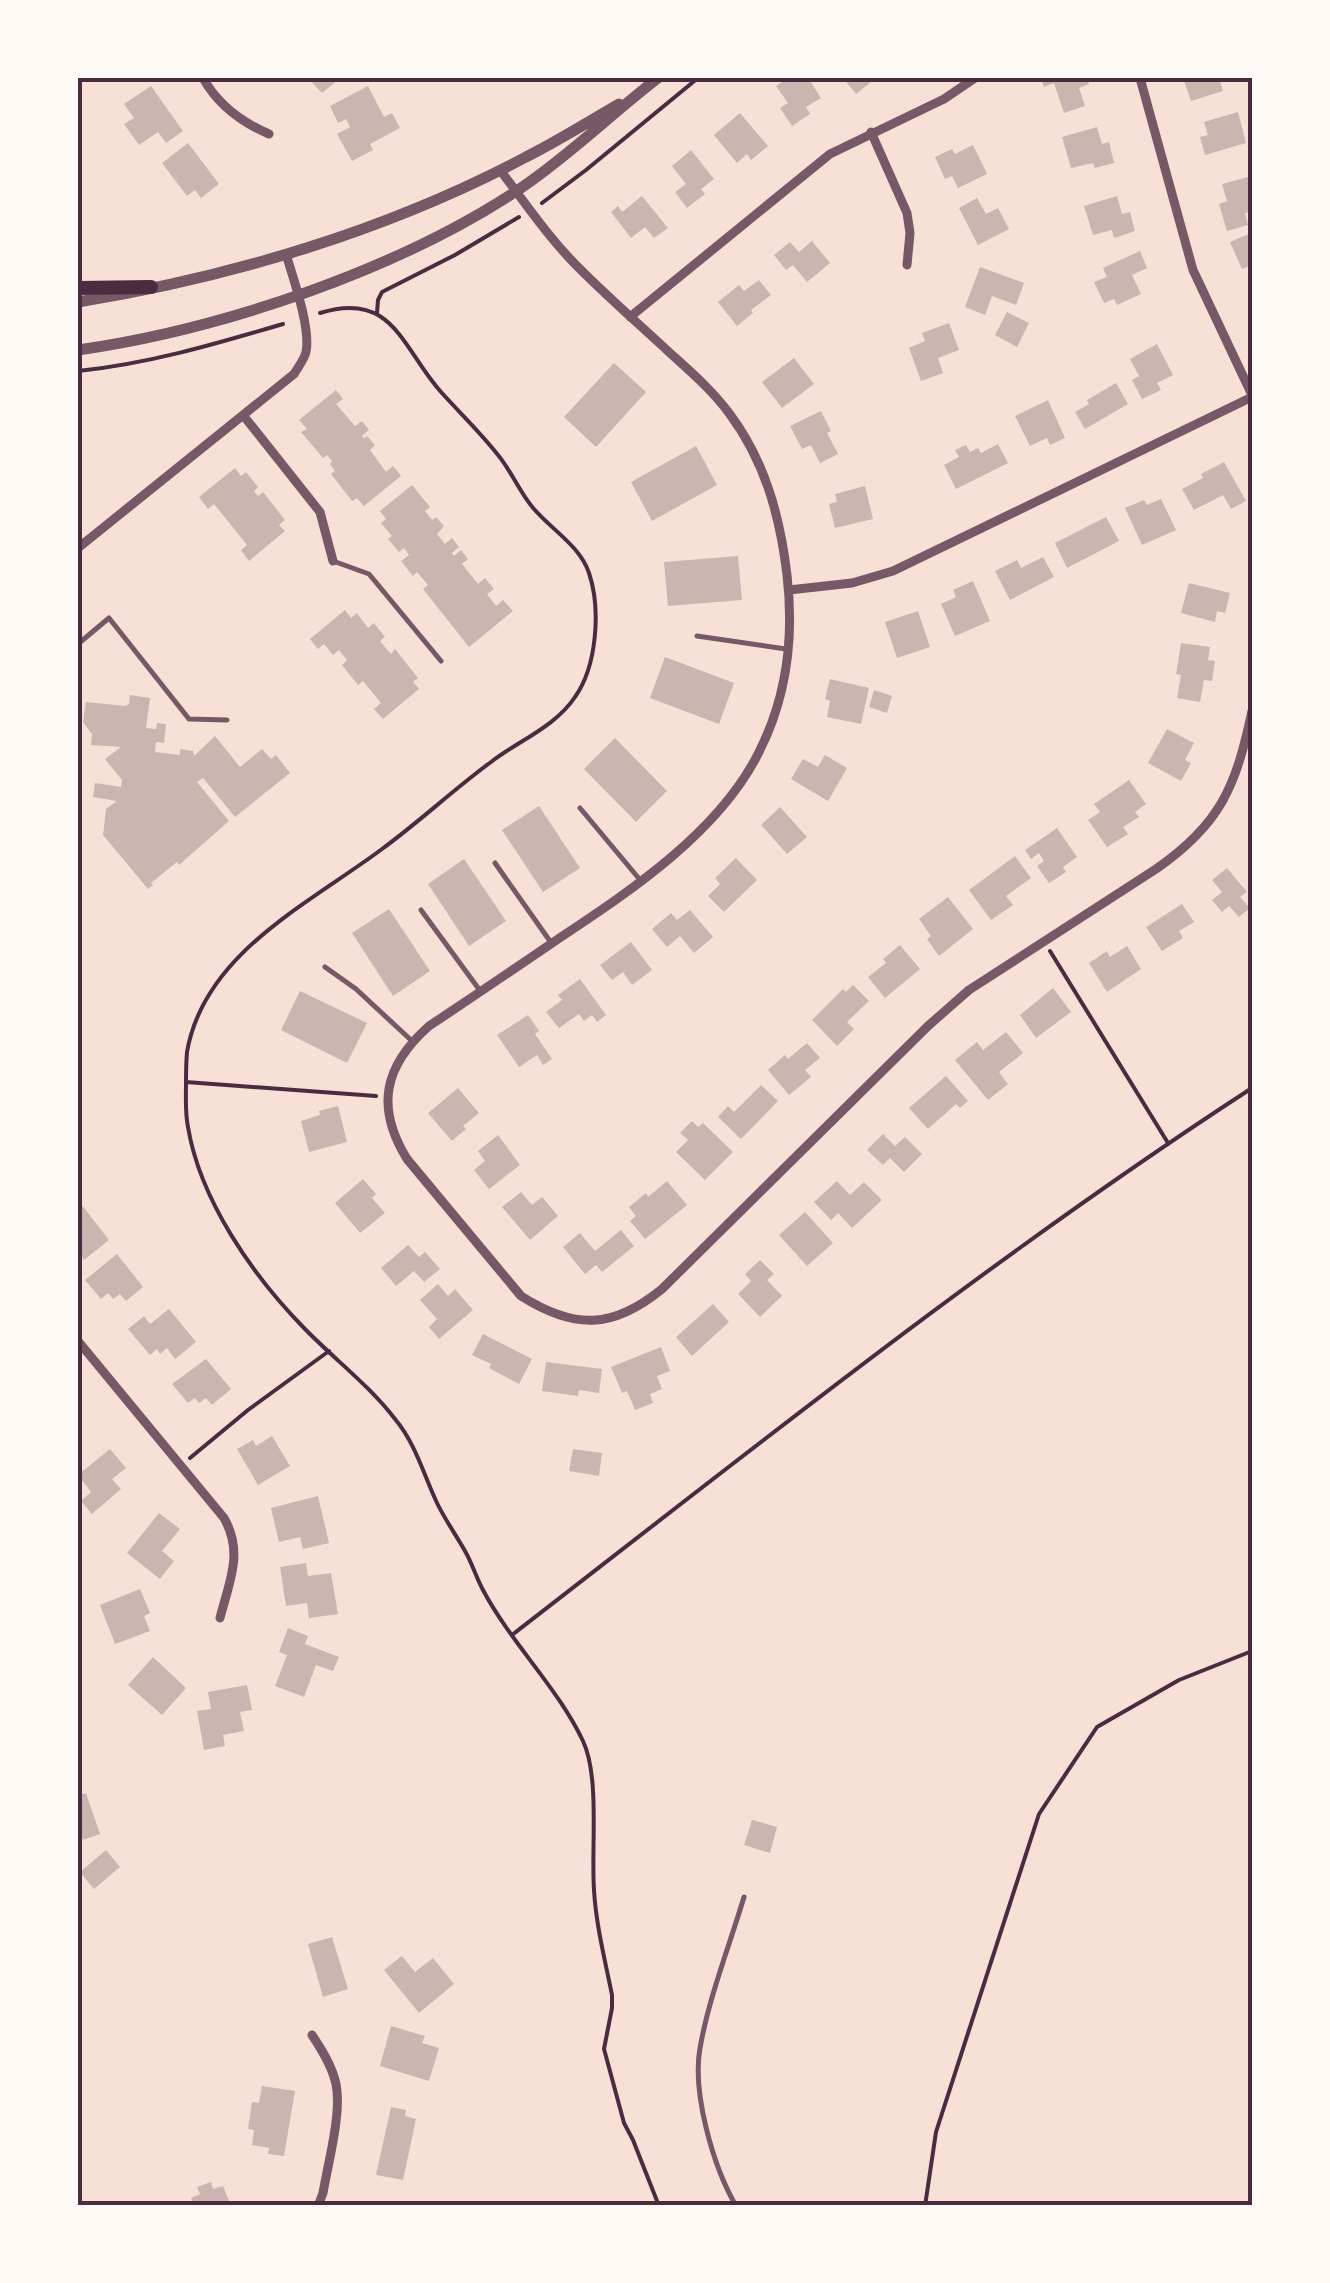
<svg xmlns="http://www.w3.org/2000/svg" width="1330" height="2283" font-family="'Work Sans',sans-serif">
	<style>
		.building { fill: #ccb4b1 }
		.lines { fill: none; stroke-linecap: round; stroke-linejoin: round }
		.path { stroke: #4a2c40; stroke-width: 4 }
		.service { stroke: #755966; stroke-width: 5 }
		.minor { stroke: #755966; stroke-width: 9 }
		.tertiary { stroke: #755966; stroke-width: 11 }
		.secondary { stroke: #4a2c40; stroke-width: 14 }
		.neatline { fill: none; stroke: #4a2c40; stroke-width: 4 }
	</style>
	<rect width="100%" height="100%" fill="#f7e1d7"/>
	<path class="building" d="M308,78h32l-18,15z
		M788,78h20l13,20 -15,9 4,7 -18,12 -12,-18 8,-5 -12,-17z
		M843,78h33l-20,16z
		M1041,78h46l2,6 -10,4 6,18 -21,7 -10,-30 -10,4z
		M1183,78h36l4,13 -32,10z
		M151,86l32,45 -17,12 -8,-11 -19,13 -15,-21 10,-6 -10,-14z
		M368,86l16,31 8,-4 8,15 -30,16 3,6 -21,11 -15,-27 13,-7 -4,-8 -8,4 -8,-17z
		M1238,112l8,31 -41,12 -5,-18 8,-2 -4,-13z
		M740,113l28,33 -17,14 -4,-6 -10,9 -23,-28z
		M1097,127l5,17 7,-2 5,21 -19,5 -2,-5 -22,5 -9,-31z
		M188,143l31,41 -18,14 -6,-8 -8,6 -25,-33z
		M973,145l14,29 -29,14 -6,-12 -7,3 -10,-22 17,-8 3,5z
		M691,150l23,29 -13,10 4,5 -18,14 -12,-16 11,-8 -14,-18z
		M1252,176v35l-7,2 3,12 -21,6 -8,-27 8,-3 -5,-17z
		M642,196l26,32 -14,10 -9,-11 -14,11 -20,-26 7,-6 4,6z
		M1117,196l5,18 8,-2 5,19 -21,7 -2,-8 -19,5 -9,-29z
		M977,198l9,16 12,-6 11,21 -31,16 -19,-37z
		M1251,233l1,3v38l-3,-8 -7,3 -12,-27z
		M812,241l18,22 -23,19 -14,-17 -7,5 -12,-15 16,-13 9,10z
		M1140,251l7,17 -15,7 9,19 -24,11 -3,-6 -10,4 -10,-21 13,-5 -4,-9z
		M980,267l44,16 -8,22 -24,-9 -7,19 -20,-8z
		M759,280l12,15 -20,15 2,3 -16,13 -19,-24 21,-17 5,6z
		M1007,312l22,11 -12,24 -22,-12z
		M949,323l10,27 -21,8 5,15 -22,8 -12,-33 16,-7 -3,-8z
		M1157,344l16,31 -16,8 4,7 -19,9 -10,-19 7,-4 -9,-17z
		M794,358l20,26 -32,24 -20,-26z
		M614,363l32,29 -50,55 -32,-30z
		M1116,383l12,21 -43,25 -10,-17 14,-8 -2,-4z
		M336,390l7,9 -7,5 19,22 7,-5 7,9 -7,6 2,2 3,-2 8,9 -5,5 16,22 7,-6 8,10 -37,30 -7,-8 -5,3 -21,-27 4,-3 -5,-7 2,-3 -5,-6 -4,3 -22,-26 6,-3 -8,-9z
		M1048,400l17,38 -15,7 -3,-7 -17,8 -15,-30z
		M821,411l10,20 -4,2 11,21 -18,9 -9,-18 -9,4 -12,-23z
		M998,444l10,19 -52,26 -12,-24 15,-8 -4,-7 11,-5 4,7 8,-4 3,5z
		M696,446l21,39 -65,36 -21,-39z
		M1224,462l22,39 -15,8 -8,-14 -29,15 -12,-21 21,-11 -2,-4z
		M235,468l6,8 5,-4 12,15 -4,4 4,5 5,-4 22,28 -6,5 6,6 -36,30 -8,-11 6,-5 -33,-41 -6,5 -9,-12z
		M412,485l18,22 -5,4 7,9 4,-3 8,9 -7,8 8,10 7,-6 7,9 -7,6 2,3 7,-6 7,9 -6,5 16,20 7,-6 9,11 -7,5 9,12 7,-6 10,11 -44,36 -46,-58 5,-4 -11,-13 -4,4 -12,-15 8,-6 -5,-7 -5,4 -11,-13 4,-3 -11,-13 5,-4 -6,-8z
		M865,486l8,33 -38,9 -6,-24 8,-2 -2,-8z
		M1161,499l15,31 -34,15 -17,-37 19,-8 3,5z
		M1106,517l13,24 -52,27 -12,-25z
		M738,556l4,44 -74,6 -4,-44z
		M1043,557l11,20 -44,23 -15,-29 22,-11 4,8z
		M973,581l17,40 -35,15 -14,-32 15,-7 -3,-7z
		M1189,583l41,10 -5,20 -8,-2 -2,11 -34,-9z
		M345,610l6,8 6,-5 11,15 6,-5 11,14 -5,4 11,13 4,-5 23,29 -5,4 6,7 -36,30 -9,-10 7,-6 -18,-22 -5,4 -16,-20 5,-5 -8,-10 -6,5 -9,-11 -6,5 -8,-10z
		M918,611l12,36 -33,11 -12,-36z
		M1181,643l29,4 -2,13 7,1 -3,20 -8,-1 -4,22 -23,-4 4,-23 -5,-1z
		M665,657l69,26 -15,41 -69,-26z
		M830,679l39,9 -8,36 -34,-7 3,-16 -5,-2z
		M874,690l18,6 -5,17 -18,-6z
		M130,695l20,3 -4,30 10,1 1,-6 9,1 -2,19 -8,-1 -1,10 25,3v-6l13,2 1,5 21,-20 25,31 22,-18 9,10 5,-4 14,18 -55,44 -32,-39 -6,4 32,39 -50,44 -2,-3 -26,21 2,2 -5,4 -45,-54 3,-26 11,-8 -24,-4 2,-14 26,4 1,-7 -17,-21 16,-12 -30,-2 1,-11 -9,-12 3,-20 39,4 4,-2z
		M1167,729l27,14 -9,17 6,3 -10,18 -33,-18z
		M615,738l52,53 -31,31 -52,-53z
		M825,755l22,13 -19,33 -37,-22 12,-20 15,8z
		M1129,780l17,24 -11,8 4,5 -16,10 5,7 -21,13 -19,-27 12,-8 -6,-8z
		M539,806l41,62 -37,24 -41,-62z
		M780,807l27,30 -20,17 -26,-29z
		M1057,828l20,29 -14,10 3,5 -17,11 -12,-17 7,-5 -5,-8 -8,6 -6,-9z
		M1015,856l16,22 -25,18 7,9 -22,15 -22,-30z
		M736,858l21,22 -33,32 -16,-16 12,-12 -5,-6z
		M464,859l42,62 -37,25 -41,-62z
		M1227,868l20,24 -7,5 10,11 -11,9 -10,-11 -7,6 -10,-12 10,-8 -10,-12z
		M948,897l25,32 -34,27 -12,-17 4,-3 -12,-17z
		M1182,904l12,18 -15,9 4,7 -21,13 -16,-24z
		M389,909l41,62 -37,25 -41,-63z
		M690,910l23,27 -19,16 -14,-17 -13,11 -15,-18 19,-16 6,7z
		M631,942l21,28 -20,15 -9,-13 -11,8 -12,-15z
		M900,945l20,24 -35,29 -17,-21 18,-14 -3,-4z
		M1127,946l14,23 -34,23 -18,-29 18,-12 3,6z
		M580,979l26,36 -9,7 -5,-7 -8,6 -5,-7 -20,14 -13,-16 16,-12 -4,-5z
		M853,985l16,16 -22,21 7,7 -17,17 -25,-26 31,-31 3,3z
		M1053,988l18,24 -35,26 -16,-23z
		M300,991l67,32 -20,40 -66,-33z
		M528,1015l11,16 -4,3 17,25 -9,6 -6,-10 -18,12 -22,-32z
		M1006,1032l17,21 -24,19 9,12 -20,16 -33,-40 22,-18 6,8z
		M807,1043l13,15 -15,12 6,7 -22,18 -21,-25 17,-15 3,4z
		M946,1076l22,25 -8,7 -4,-4 -28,25 -19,-21z
		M761,1085l17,16 -37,38 -23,-22 10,-11 6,6z
		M458,1088l21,25 -16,13 3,3 -14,12 -24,-28z
		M338,1106l9,36 -38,10 -8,-31 19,-6 -1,-4z
		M692,1121l6,6 5,-4 30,29 -28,28 -29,-28 12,-12 -8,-7z
		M883,1134l12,12 10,-9 17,17 -18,18 -14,-14 -7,7 -16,-15z
		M498,1135l22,30 -31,24 -15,-19 11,-9 -7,-10z
		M363,1179l13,15 -4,4 13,15 -25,20 -25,-30z
		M667,1181l20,24 -42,34 -15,-18 6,-5 -7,-9 17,-14 2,4z
		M837,1181l13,14 14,-13 18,18 -30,28 -14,-15 -7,7 -17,-18z
		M521,1192l11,13 10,-8 16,19 -28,24 -28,-33z
		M78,1200l31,40 -25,20 -6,-8z
		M805,1212l28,31 -26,23 -28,-31z
		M621,1230l13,16 -32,26 -6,-7 -11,9 -22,-27 17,-14 15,18z
		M408,1245l11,12 6,-5 15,17 -16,13 -10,-11 -18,15 -15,-18z
		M117,1254l26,33 -17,14 -6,-7 -7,5 -5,-6 -7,6 -16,-19z
		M760,1260l14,14 -7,6 15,16 -22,21 -22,-23 13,-13 -6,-7z
		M438,1284l10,12 7,-7 18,21 -34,29 -10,-12 8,-8 -17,-19z
		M713,1304l16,18 -37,34 -16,-19z
		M169,1309l27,33 -21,17 -8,-11 -7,6 -3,-5 -7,6 -22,-26 16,-13 6,8z
		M483,1334l49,25 -13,25 -30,-16 2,-4 -19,-9z
		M661,1347l9,24 -13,5 5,13 -12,5 3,9 -18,7 -8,-19 -5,2 -11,-26z
		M206,1359l25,30 -19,16 -6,-7 -7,5 -4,-5 -7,5 -16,-19z
		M546,1362l56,7 -3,24 -20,-3 -1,6 -36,-5z
		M272,1436l18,30 -32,19 -21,-36 16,-9 3,6z
		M110,1449l16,19 -14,11 9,10 -29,25 -11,-13 10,-9 -13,-17z
		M573,1449l29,4 -3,23 -30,-5z
		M318,1496l11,47 -26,6 -3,-12 -21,5 -8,-34z
		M159,1513l21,16 -18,22 12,10 -14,18 -33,-26z
		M306,1563l2,13 23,-3 7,41 -29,4 -2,-15 -21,3 -6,-39z
		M140,1589l10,24 -6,3 6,15 -35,13 -15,-39z
		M288,1628l20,8 -3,8 34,13 -6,14 -17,-6 -12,32 -29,-11 12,-31 -8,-3z
		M153,1657l33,31 -24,27 -34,-30z
		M247,1685l5,25 -12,2 4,19 -21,4 2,11 -21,4 -7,-39 14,-2 -3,-17z
		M86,1793l14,41 -17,6 -5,-17v-27z
		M752,1820l25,7 -7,26 -26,-8z
		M106,1850l14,17 -26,22 -14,-17z
		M332,1937l16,52 -25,8 -15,-53z
		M402,1956l13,16 18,-14 21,26 -35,29 -35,-43z
		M391,2026l34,10 -3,7 17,5 -10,33 -49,-15z
		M262,2086l33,5 -11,65 -16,-2 1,-6 -17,-3 2,-15 -6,-1 4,-27 7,1z
		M391,2107l15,3 -1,6 11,3 -13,61 -27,-5z
		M211,2182l2,7 10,-3 6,15 -7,2 1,3h-29l-3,-8 9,-4 -3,-7z"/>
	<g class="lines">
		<path class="path" d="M542,203l44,-33 112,-92
			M320,313c73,-23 82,35 121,79 19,21 40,41 57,63 14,17 22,38 36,54 18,21 46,37 55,64 12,36 8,93 -14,124 -20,30 -57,44 -84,65 -38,28 -72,60 -109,87 -72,54 -178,104 -195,203 -1,11 -1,21 -1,32 0,14 -1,29 2,43 12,73 65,149 116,201 30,31 65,57 91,91 21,25 29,57 43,86 8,16 18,30 27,46 7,12 11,26 18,39 28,53 75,98 100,151 17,36 8,107 11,149 2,35 11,70 18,105v13l-8,41 20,74 9,17 26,66
			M377,313l1,-13 4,-8 73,-37 64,-38
			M78,371c70,-7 137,-27 205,-47
			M1050,951l118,192
			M186,1082l190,14
			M190,1458l58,-48 81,-59
			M512,1635c243,-188 483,-380 740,-547
			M925,2206l11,-74 103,-318 58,-87 82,-47 73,-29"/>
		<path class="service" d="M333,561l36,13 72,87
			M697,636l89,13
			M78,644l31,-26 80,101 38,1
			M580,808l61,73
			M495,863l57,81
			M421,910l60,82
			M325,967l31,22 56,52
			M736,2206c-23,-40 -44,-113 -36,-158 9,-51 29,-101 44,-151"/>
		<path class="minor" d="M203,78c15,27 38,44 66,56
			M1140,78l53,192 59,125
			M871,132l36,81 3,20 -3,32
			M500,170c26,34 51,71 81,100 29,29 60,56 89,83 21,19 42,37 59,60 36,48 51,103 58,162 7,60 0,122 -28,177 -39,79 -127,138 -198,185 -44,30 -88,60 -132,89 -45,40 -54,81 -22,133l114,137c54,34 92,33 141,-7l266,-263 41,-36 187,-121c65,-45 80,-83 96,-158
			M630,317l200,-163 114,-55 31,-21
			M243,415l77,97 13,49
			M78,548l216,-174c4,-7 10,-14 12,-22 5,-24 -13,-74 -20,-98
			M789,590l63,-7 41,-12 359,-174
			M78,1341l146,177c20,35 5,64 -4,100
			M312,2035c10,15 20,31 24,49 6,29 -8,79 -13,109l-5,13"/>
		<path class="tertiary" d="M78,302c154,-25 310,-72 448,-145 32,-16 62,-35 93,-53
			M78,350c145,-21 320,-80 443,-162 49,-33 90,-74 137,-110"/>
		<path class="secondary" d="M78,288l73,-1"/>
	</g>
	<rect width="1330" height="2283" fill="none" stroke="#fffaf5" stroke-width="160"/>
	<rect x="80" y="80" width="1170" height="2123" class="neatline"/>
</svg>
